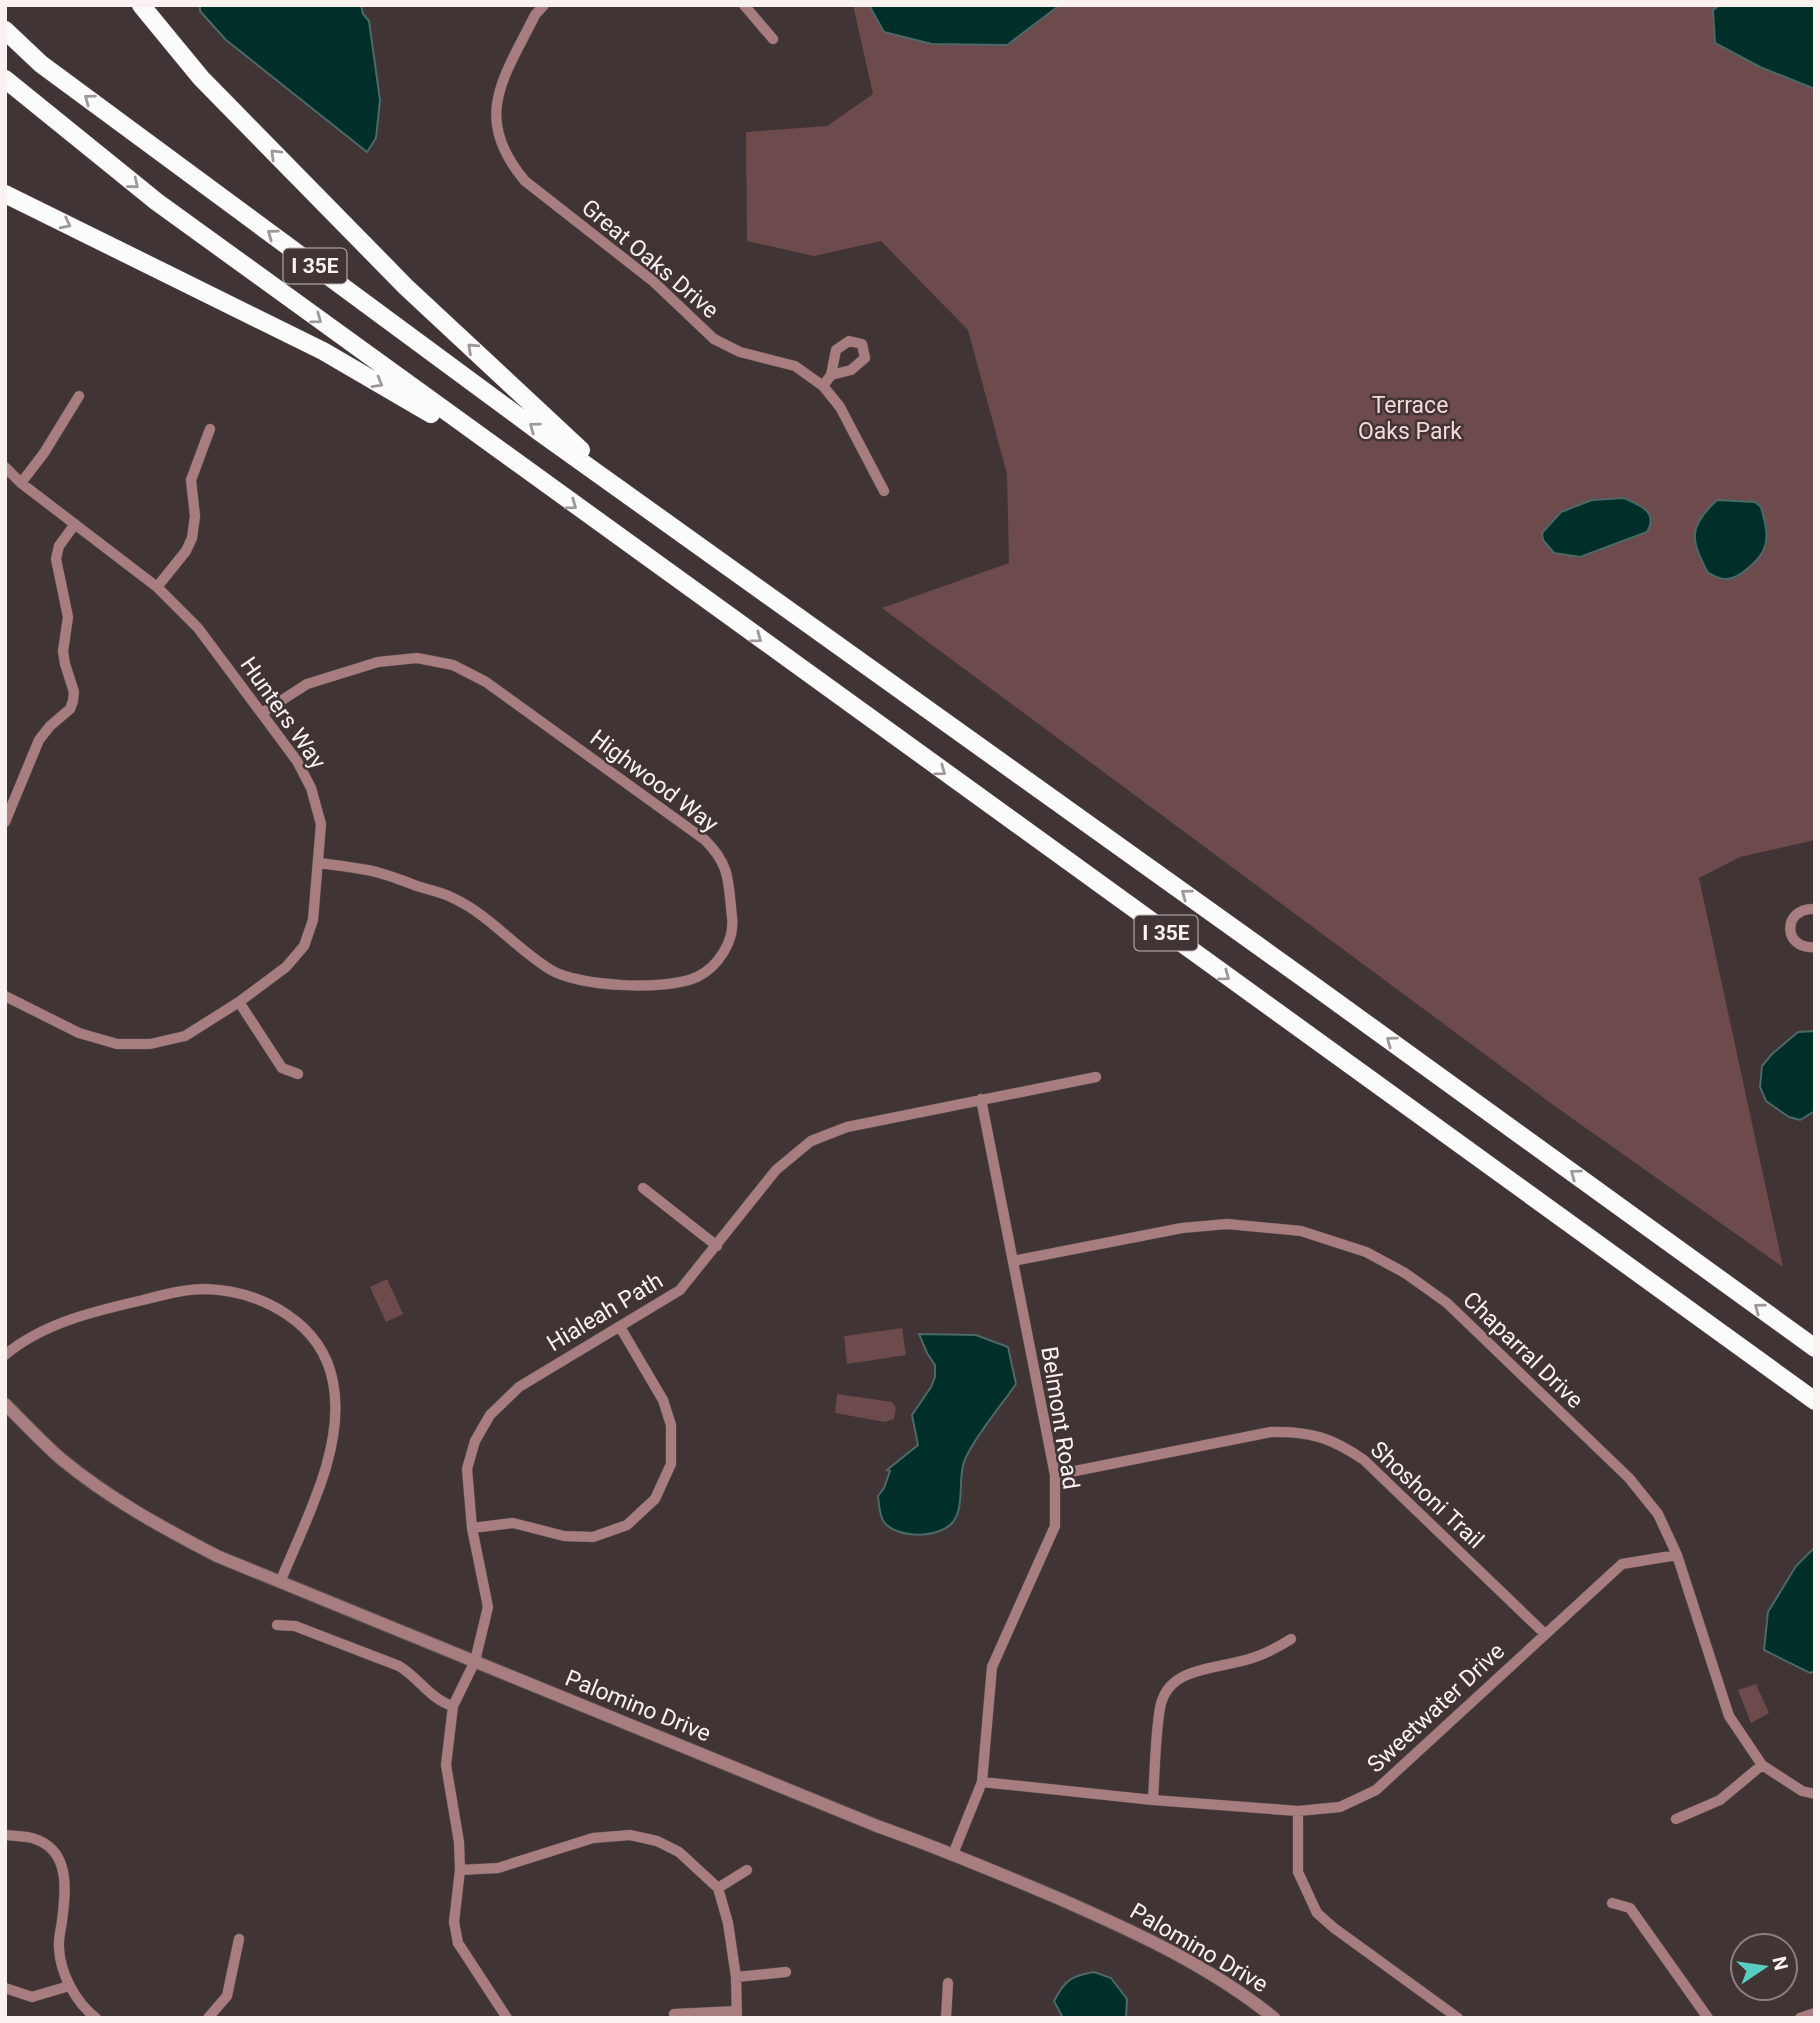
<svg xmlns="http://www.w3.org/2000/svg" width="1820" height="2023" font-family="Roboto,sans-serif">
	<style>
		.green { fill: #6d4a4c }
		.water { fill: #002f2a; stroke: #4b6966; stroke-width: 2 }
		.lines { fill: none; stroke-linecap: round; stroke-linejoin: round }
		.minor-casing { stroke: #5f5252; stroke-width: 11 }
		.tertiary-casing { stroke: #5f5252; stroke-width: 14 }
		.motorway-casing { stroke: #5f5252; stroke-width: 19 }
		.minor { stroke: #a87d7f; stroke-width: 10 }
		.tertiary { stroke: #a87d7f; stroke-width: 12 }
		.motorway { stroke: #fbfbfb; stroke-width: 18 }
		.oneway { stroke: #9e9898 }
		.labels { text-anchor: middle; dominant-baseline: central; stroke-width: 5; stroke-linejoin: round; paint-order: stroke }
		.shield { fill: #413434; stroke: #c2b8b8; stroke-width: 2 }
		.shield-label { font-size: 21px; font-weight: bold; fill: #faf1f1 }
		.street-label { font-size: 23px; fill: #faf1f1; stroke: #413434 }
		.park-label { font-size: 23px; fill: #f7d7d8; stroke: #413434 }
	</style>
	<rect width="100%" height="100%" fill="#413434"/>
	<path class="green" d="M853,5h962v835l-75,17 -41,21 84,389 -227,-160 -674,-499 127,-45 -2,-89 -39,-144 -87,-89 -67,15 -67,-15 -1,-109 81,-6 46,-32z
		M387,1279l16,35 -17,8 -16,-35z
		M902,1328l4,27 -59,9 -3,-28z
		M837,1394l55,8 4,6 -2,11 -9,3 -50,-9z
		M1756,1684l13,29 -18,10 -13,-33z"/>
	<path class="water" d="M200,5h161l2,9 6,7 11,79 -4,38 -9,14 -141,-112 -26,-29z
		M869,5h191l-53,40 -75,-1 -48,-12z
		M1720,5h95v84l-55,-22 -45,-24 -2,-33z
		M1624,498c16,8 35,13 23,34l-67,25 -26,-4 -11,-13 -1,-7 19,-21 31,-12z
		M1717,500l38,2 6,5c3,12 8,26 4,39 -3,12 -27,35 -41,33 -5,0 -11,-4 -16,-6 -17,-33 -21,-45 9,-73z
		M1815,1031v80l-15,9 -11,-3 -23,-16 -6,-14 2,-21 10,-12 26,-22z
		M919,1334l57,1 32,12 8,37c-16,23 -36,46 -49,71 -11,20 -1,50 -14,67 -14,17 -56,17 -69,0 -5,-7 -5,-17 -6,-26l6,-8 6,-17 -3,-1 31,-25 -6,-30 19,-28 4,-10v-12l-8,-12z
		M1815,1547v124l-5,2 -46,-23 4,-38 28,-46z
		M1094,1972l17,6 16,21 -1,19h-63l-9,-17c11,-21 17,-25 40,-29z"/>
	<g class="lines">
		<g class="minor-casing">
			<path id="minor" d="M544,5l-9,10c-31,63 -64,102 -10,166l129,101 60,57 26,13 55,14 28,20 17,21 44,84
				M744,5l29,34
				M823,386l8,-11 20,-5 14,-12 -3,-14 -13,-3 -13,9 -5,25
				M5,467l16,16 136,104 41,41 99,133 14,27 10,36 -8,96 -9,26 -18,21 -47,35 -54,34 -35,8h-33l-38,-11 -74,-37
				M21,483l23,-30 35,-57
				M157,587l29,-36 6,-13 3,-22 -4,-36 19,-51
				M262,713l45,-29 71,-22 39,-4 36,7 33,17 219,158c26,26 23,42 27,77 3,24 -14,50 -35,60 -30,14 -117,10 -146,-7 -35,-21 -61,-55 -98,-72 -11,-6 -24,-8 -36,-12 -16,-6 -33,-13 -50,-16 -16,-3 -32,-5 -48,-7
				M5,822l34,-82 11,-14 20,-17 3,-8 1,-9 -9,-28 -2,-13 5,-34 -12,-58 3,-13 16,-22
				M1815,909c-33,-2 -33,41 0,38
				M239,1002l43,66 16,6
				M643,1188l74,58
				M1013,1261l169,-33 45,-4 74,7 65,21 39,21 42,30 182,175 29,36 19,41 52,161 33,49 40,26 13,3
				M5,1355c38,-32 90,-44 138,-55 20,-5 41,-11 63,-11 56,2 116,34 127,93 13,65 -28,139 -52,198
				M1055,1475l216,-43c40,-1 61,6 93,28l181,174
				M472,1528l41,-5 51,13 29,1 34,-12 28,-26 16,-35v-39l-8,-25 -43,-73
				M277,1625l18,1 104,40c19,11 32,34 54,40
				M982,1782l171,18 145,11 42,-4 36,-17 246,-226 55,-9
				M1153,1800c2,-30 2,-62 7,-92 7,-38 46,-38 77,-46 20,-4 37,-12 54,-23
				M1298,1811v61l19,41 17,15 124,90
				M1676,1819l44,-19 42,-35
				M5,1835c9,1 19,1 27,3 39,11 34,52 30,83 -1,8 -4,18 -3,27 1,25 17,55 37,70
				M953,1854l29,-72 10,-115 63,-141v-51l-74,-376
				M460,1870l38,-2 95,-30 37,-3 27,6 22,11 39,36 10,35 8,54 1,41
				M718,1888l29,-18
				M1612,1903l18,5 78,110
				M736,1977l50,-5
				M5,1988l27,9 37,-11
				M674,2014l63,-3
				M208,2018l19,-22 12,-57
				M507,2018l-49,-75 -4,-21 6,-52 -1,-28 -13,-77 7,-59 22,-45 13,-54 -16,-79 -5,-59 8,-28 15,-26 29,-28 161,-97 96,-120 35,-29 36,-14 249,-50
				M946,2018l2,-35
				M1800,2018l15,-5"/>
		</g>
		<g class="tertiary-casing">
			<path id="tertiary" d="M5,1404c18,18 36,37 55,54 48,40 101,69 157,98l660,270c62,22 122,47 183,73 75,33 150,67 214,119"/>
		</g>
		<g class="motorway-casing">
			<path id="motorway" d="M141,5l60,73 205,209 175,163
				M5,30l36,34 500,369 765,547 509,368
				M5,79l152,123 1658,1199
				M5,194l318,157 108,63"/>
		</g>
		<use href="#minor" class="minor"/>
		<use href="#tertiary" class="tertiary"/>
		<use href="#motorway" class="motorway"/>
	</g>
	<defs><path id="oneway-chevron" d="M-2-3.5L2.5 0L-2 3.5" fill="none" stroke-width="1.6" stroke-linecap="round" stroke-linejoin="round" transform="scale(1.75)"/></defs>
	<g class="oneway">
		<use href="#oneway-chevron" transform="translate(89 99) rotate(-144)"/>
		<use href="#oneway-chevron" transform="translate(275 154) rotate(-135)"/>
		<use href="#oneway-chevron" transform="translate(134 184) rotate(39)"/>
		<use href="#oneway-chevron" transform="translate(66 224) rotate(27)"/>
		<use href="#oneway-chevron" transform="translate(272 234) rotate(-144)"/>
		<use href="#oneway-chevron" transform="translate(317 319) rotate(36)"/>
		<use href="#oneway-chevron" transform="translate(472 348) rotate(-137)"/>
		<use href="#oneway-chevron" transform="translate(378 383) rotate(30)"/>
		<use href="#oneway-chevron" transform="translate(534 427) rotate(-144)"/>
		<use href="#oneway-chevron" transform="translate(572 505) rotate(36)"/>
		<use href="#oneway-chevron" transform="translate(757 638) rotate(36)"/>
		<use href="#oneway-chevron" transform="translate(941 771) rotate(36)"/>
		<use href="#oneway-chevron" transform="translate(1186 894) rotate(-144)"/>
		<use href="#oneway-chevron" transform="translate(1225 976) rotate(36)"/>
		<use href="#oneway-chevron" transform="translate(1391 1041) rotate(-144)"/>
		<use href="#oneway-chevron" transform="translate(1575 1174) rotate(-144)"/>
		<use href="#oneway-chevron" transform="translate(1759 1308) rotate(-144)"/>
	</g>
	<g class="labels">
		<g class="shield">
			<rect x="283.5" y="248.5" width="63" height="35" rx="5"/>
			<rect x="1134.5" y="915.5" width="63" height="35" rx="5"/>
		</g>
		<g class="shield-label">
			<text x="315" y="266">I 35E</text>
			<text x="1166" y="933">I 35E</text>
		</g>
		<g class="street-label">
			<text transform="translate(650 259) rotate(40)">Great Oaks Drive</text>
			<text transform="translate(283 713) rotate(55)">Hunters Way</text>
			<text transform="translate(654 781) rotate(37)">Highwood Way</text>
			<text transform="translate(605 1312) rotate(-31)">Hialeah Path</text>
			<text transform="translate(1523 1350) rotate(44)">Chaparral Drive</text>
			<text transform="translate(1060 1418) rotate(81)">Belmont Road</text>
			<text transform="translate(1427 1495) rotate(43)">Shoshoni Trail</text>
			<text transform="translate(638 1706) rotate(22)">Palomino Drive</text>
			<text transform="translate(1436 1708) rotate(-43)">Sweetwater Drive</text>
			<text transform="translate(1199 1948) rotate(30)">Palomino Drive</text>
		</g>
		<g class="park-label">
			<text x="1410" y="405">Terrace<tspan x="1410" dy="26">Oaks Park</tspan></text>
		</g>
	</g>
	<rect width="1820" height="2023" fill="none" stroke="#faf1f1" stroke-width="14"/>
	<g transform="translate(1764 1967) rotate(77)"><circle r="33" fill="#413434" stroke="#8b8080" stroke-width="2"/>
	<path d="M0-5L12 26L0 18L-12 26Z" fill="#57cec1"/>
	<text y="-10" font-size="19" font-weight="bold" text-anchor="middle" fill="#faf1f1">N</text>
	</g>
</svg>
